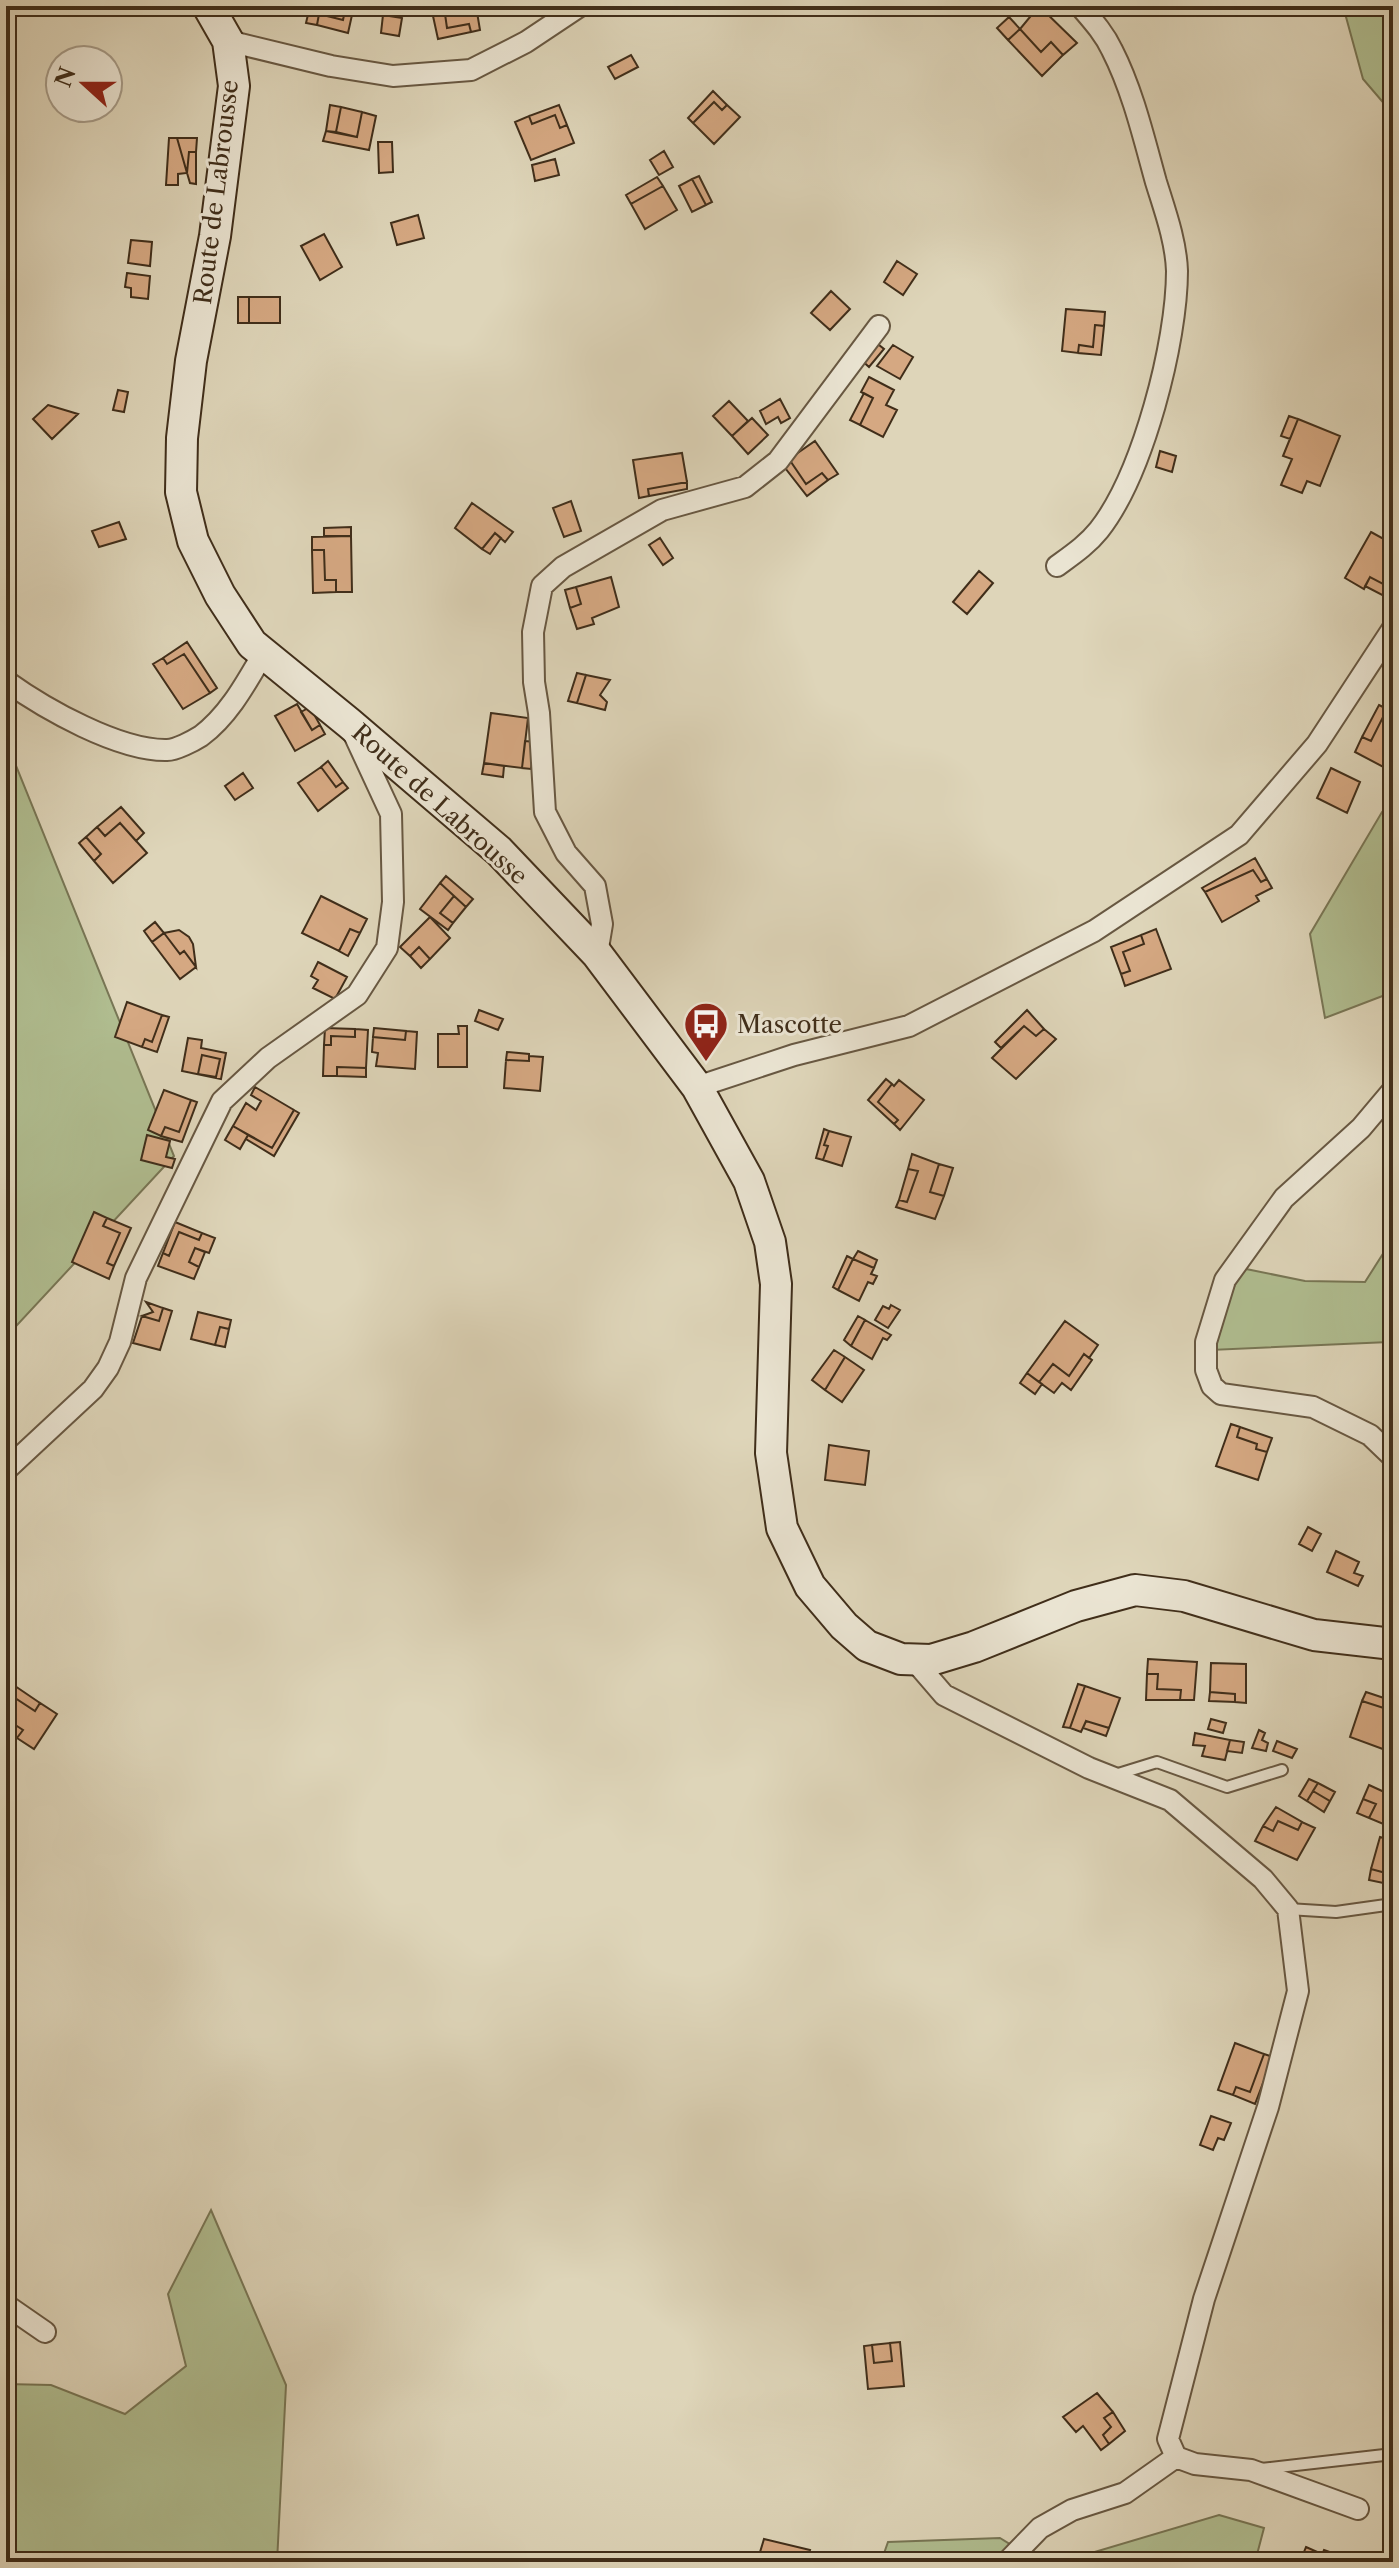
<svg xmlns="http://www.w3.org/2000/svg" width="1399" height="2568" font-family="'Libre Caslon Text',serif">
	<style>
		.green { fill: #b0bd90; stroke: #787655; stroke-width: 2 }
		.building { fill: #d5a882; stroke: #402e1a; stroke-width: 2; fill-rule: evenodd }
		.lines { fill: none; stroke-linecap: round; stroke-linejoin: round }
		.lane-casing { stroke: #685842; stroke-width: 14 }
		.street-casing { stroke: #685842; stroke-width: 24 }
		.secondary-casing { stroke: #402e1a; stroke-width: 34 }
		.lane { stroke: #eae4d2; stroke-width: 10 }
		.street { stroke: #eae4d2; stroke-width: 20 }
		.secondary { stroke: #eae4d2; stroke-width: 30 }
		.labels { text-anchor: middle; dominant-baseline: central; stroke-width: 6; stroke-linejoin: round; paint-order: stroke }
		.street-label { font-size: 24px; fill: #402e1a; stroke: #eae4d2 }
		.poi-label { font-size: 24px; fill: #402e1a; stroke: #eae4d2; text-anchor: start }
	</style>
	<rect width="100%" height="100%" fill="#ded5b9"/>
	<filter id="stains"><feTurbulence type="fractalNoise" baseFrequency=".0025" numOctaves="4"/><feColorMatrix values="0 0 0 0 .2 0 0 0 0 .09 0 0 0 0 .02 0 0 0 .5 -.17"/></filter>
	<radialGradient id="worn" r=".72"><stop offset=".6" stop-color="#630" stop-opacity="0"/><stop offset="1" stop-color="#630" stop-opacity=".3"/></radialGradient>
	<path class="green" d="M1343,6h50v108l-30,-35z
		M6,741l168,415 -168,181z
		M1393,800v192l-68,26 -15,-84 72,-122z
		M1393,1238v106l-4,-2 -178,8 30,-82 64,13 60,1z
		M211,2210l75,175 -9,177h-271v-178l45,1 74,29 61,-48 -18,-72z
		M1219,2515l45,13 -9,34h-194z
		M1000,2538l39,24h-158l7,-20z"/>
	<path class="building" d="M310,6h36l-3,14 -24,-6 -2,11 -11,-2z
		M346,6h8l-6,27 -31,-8 2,-11 24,6z
		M431,6h45l4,24 -9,2 -2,-8 -22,4 -2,-14 -12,2z
		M1039,6l38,37 -14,12 -12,-13 -10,10 -21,-23z
		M445,14l2,14 22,-4 2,8 -33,7 -5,-23z
		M383,15l19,3 -3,18 -18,-3z
		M1009,17l11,12 -12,11 -11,-12z
		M1020,29l21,23 10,-10 12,13 -21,21 -34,-36z
		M631,55l7,12 -23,12 -7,-12z
		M713,91l14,14 -5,5 -8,-8 -21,21 -5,-5z
		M714,102l8,8 5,-5 13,12 -26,27 -21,-21z
		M330,105l11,2 -5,25 -10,-1z
		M559,105l8,20 -7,3 -5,-13 -23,9 -3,-8z
		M341,107l21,5 -5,25 -21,-5z
		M362,112l14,4 -7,34 -46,-9 3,-10 31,6z
		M555,115l5,13 7,-3 7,18 -43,17 -16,-38 14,-6 3,8z
		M169,138h8l10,35 -9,1v11h-12z
		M177,138h20l-1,14h-7l-2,21z
		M378,142h14l1,30 -14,1z
		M664,151l9,16 -14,8 -9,-15z
		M189,152h7v32l-6,-1 -3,-10z
		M555,159l4,16 -24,6 -3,-16z
		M699,176l13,26 -6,3 -14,-26z
		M657,177l6,9 -32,18 -5,-9z
		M692,179l14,26 -14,7 -13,-26z
		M663,186l14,24 -32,19 -14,-25z
		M418,215l6,23 -27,7 -6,-22z
		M324,234l18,33 -22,13 -19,-34z
		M131,240l21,2 -2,24 -22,-3z
		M897,261l20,13 -14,21 -19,-13z
		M127,273l23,3 -2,23 -17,-2v-9l-6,-1z
		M831,291l19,18 -20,21 -19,-17z
		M238,297h11v26h-11z
		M249,297h31v26h-31z
		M1066,309l39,3 -1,14 -9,-1 -2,22 -14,-2 -1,8 -16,-2z
		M1095,325l9,1 -3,29 -23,-2 1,-8 14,2z
		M874,341l10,8 -15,18 -10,-9z
		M893,345l20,12 -13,22 -23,-13z
		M869,377l25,13 -8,15 11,5 -14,27 -23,-12 13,-27 -12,-6z
		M118,390l10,2 -4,20 -11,-2z
		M864,393l9,5 -13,27 -10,-5z
		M780,399l10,19 -9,5 -3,-6 -12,7 -6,-13z
		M729,401l19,20 -16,15 -19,-20z
		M48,405l30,9 -26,25 -19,-20z
		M1289,416l9,3 -8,20 -9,-3z
		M752,418l16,17 -20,19 -16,-18z
		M1298,419l42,17 -20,50 -13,-5 -5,12 -21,-8 11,-26 -9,-3z
		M815,441l23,33 -10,6 -6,-7 -16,11 -17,-25z
		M1160,451l16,5 -4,16 -16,-5z
		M682,453l5,29 -39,7 1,7 -10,2 -6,-38z
		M789,459l17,25 16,-11 6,7 -21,16 -25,-32z
		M687,482v7l-38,7 -1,-7z
		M571,501l10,30 -17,6 -11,-29z
		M472,503l41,29 -8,10 -10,-9 -13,16 -27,-21z
		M119,522l7,17 -27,8 -7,-16z
		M351,527v9h-27v-8z
		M1371,532l22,12v21l-10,19 -13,-7 -6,12 -19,-11z
		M495,533l6,5 -11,16 -8,-5z
		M351,536l1,56h-16v-12h-11l-1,-30h-12v-13z
		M660,538l13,20 -10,7 -14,-20z
		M312,550h12l1,30h11v12l-23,1z
		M1393,565v20l-7,12 -21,-11 5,-9 13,7z
		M979,571l14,12 -26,31 -14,-12z
		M611,577l8,30 -27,11 2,6 -17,5 -7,-21 11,-4 -5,-17z
		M576,587l5,17 -11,4 -5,-18z
		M187,642l30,46 -7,5 -26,-39 -17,10 -4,-6z
		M184,654l26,39 -27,16 -30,-45 10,-6 4,6z
		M577,673l9,2 -9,28 -9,-2z
		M586,675l24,5 -10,15 7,7 -2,8 -28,-7z
		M297,704l15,26 8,-5 5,9 -30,17 -20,-35z
		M1379,705l14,7v10l-10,-5 -12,24 -9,-4z
		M310,707l10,18 -8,5 -11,-18z
		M491,713l37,5 -6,50 -38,-5z
		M1383,717l10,5v50l-38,-20 7,-15 9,4z
		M525,741l10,1 -4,27 -9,-1z
		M328,761l15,21 -7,5 -15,-20z
		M484,763l20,3 -1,11 -21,-3z
		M321,767l15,20 7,-5 5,6 -30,23 -20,-28z
		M1331,768l29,14 -13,31 -30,-15z
		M243,773l10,15 -18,12 -10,-14z
		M121,807l23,26 -8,8 -16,-18 -15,13 -8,-9z
		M120,823l27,30 -34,30 -19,-22 7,-7 -15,-17 11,-10 8,9z
		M86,837l15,17 -7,7 -15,-18z
		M1255,858l12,21 -6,3 -8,-12 -48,22 -3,-4z
		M1253,870l8,12 6,-3 5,9 -16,8 3,5 -37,21 -17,-30z
		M446,876l27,23 -7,8 -26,-24z
		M440,883l14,13 -14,17 13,10 -5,7 -28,-21z
		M321,896l46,23 -7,14 -10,-4 -11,22 -37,-18z
		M454,896l12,11 -13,16 -13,-10z
		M430,917l20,21 -20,21 -11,-12 -9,9 -10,-9z
		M155,922l9,11 -12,9 -8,-11z
		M350,929l10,4 -12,23 -9,-5z
		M1156,929l15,40 -46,17 -4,-12 9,-3 -7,-19 21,-8 -3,-9z
		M179,930l10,7 4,7 3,23 -12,-16 -4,3 -16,-21z
		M164,933l16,21 4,-3 12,16 -16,12 -28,-37z
		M1141,935l3,9 -21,8 7,19 -9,3 -10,-27z
		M419,947l11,12 -9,9 -11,-12z
		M318,962l29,15 -12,22 -22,-11 5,-8 -7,-4z
		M127,1002l35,13 -10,27 -7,-3 -3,8 -27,-10z
		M479,1010l24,9 -5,11 -23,-9z
		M1027,1010l17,19 -8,7 -12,-10 -23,22 -6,-6z
		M162,1015l7,2 -12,35 -15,-5 3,-8 7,3z
		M458,1026h9v41h-29v-33h21z
		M1024,1026l12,10 8,-7 12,10 -40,40 -24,-21z
		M325,1028l30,1v8l-24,-1v9h-7z
		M374,1028l32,3 -1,9 -32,-3z
		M355,1029l13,1 -2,38 -29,-1v9h-14l1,-31h7v-9l24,1z
		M406,1031l11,1 -2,37 -39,-3 2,-13 -6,-1 1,-15 32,3z
		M188,1038l14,2 -1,8 25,5 -5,26 -39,-8zM202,1055l18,4 -4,18 -18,-3z
		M507,1052l22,2v7l-23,-1z
		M202,1055l18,4 -4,18 -18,-3z
		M529,1056l14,1 -3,34 -36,-3 2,-28 23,1z
		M337,1067l29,1v9l-29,-1z
		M886,1079l6,5 -14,18 20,18 -4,4 -26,-24z
		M899,1080l25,20 -24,30 -6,-6 4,-4 -20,-18 14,-18 2,2z
		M255,1087l39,23 -22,38 -39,-22 13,-23 10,7 5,-9 -10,-6z
		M164,1090l27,10 -12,32 -14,-5 -4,9 -13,-6z
		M191,1100l6,2 -15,40 -21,-6 4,-9 14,5z
		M294,1110l5,3 -25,43 -28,-17 2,-4 24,13z
		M233,1126l15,9 -8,14 -15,-9z
		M824,1129l5,2 -5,14 4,1 -5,14 -7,-2z
		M829,1131l22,6 -9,29 -19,-6 5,-14 -4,-1z
		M147,1135l23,6 -4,16 9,2 -3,9 -31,-8z
		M912,1154l27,10 -9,28 14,4 -9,23 -39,-12 3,-7 8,2 11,-31 -10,-2z
		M939,1164l14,4 -9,28 -14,-4z
		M908,1169l10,2 -11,31 -8,-2z
		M94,1212l13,6 -4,8 17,7 -13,30 7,3 -5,13 -37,-17z
		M107,1218l24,10 -17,38 -7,-3 13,-30 -17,-7z
		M175,1222l27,11 -3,7 -20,-8 -10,24 -6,-3z
		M179,1232l20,8 3,-7 13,5 -6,15 -14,-5 -6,14 10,5 -5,12 -36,-13 5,-13 6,3z
		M195,1248l10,4 -6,15 -10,-5z
		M858,1251l19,9 -3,8 -21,-9z
		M847,1256l6,3 -15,31 -5,-3z
		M853,1259l21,9 -3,6 6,2 -4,8 -5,-2 -9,19 -21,-11z
		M146,1302l17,6 -4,13 -17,-5 11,-4z
		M891,1305l9,5 -12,18 -13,-8 8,-14 6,3z
		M163,1308l9,3 -12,39 -27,-7 9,-27 17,5z
		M198,1312l33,8 -2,9 -9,-2 -5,18 -24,-6z
		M858,1316l7,4 -14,26 -7,-6z
		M865,1320l26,15 -4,5 -4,-2 -11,21 -21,-13z
		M1065,1321l33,24 -9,13 -5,-4 -15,22 -16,-12 -14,18 -12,-9z
		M220,1327l9,2 -4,18 -10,-2z
		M834,1350l11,7 -20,33 -13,-10z
		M1084,1354l8,6 -21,30 -9,-7 -8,10 -15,-11 14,-18 16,12z
		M845,1357l19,13 -22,32 -17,-12z
		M1027,1373l15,11 -7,10 -15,-11z
		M1231,1424l9,3 -3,10 20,7 -1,5 11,3 -9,28 -42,-14z
		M1240,1427l32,11 -5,14 -11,-3 1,-5 -20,-7z
		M829,1445l40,6 -4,34 -40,-5z
		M1308,1527l13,7 -9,17 -13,-7z
		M1336,1551l23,11 -5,11 9,3 -5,10 -31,-14z
		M1148,1659l49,3 -3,38h-14l1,-10 -24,-1 1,-15h-11z
		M1211,1663l35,1v39l-11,-1v-8l-25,-2z
		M1147,1674h11l-1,15 24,1 -1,10h-34z
		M1078,1684l7,2 -15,42 -7,-1z
		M15,1686l25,17 -5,8 -26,-17z
		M1085,1686l35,12 -11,30 -23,-7 -5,11 -11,-4z
		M1210,1692l25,2v8l-26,-1z
		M1366,1692l27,9v10l-31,-10z
		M9,1694l26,17 5,-8 17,11 -23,35 -17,-11 6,-8 -17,-11 5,-10 -5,-3z
		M1362,1701l31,10 -2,41 -41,-15z
		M6,1719l17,11 -6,8 -11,-7z
		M1211,1719l15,4 -3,10 -15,-4z
		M1086,1721l23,7 -3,8 -23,-8z
		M1259,1730l6,3 -3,7 6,3 -2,8 -14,-3z
		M1195,1733l35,7 -5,20 -23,-4 3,-10 -12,-1z
		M1230,1740l14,2 -2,11 -15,-2z
		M1277,1741l20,8 -5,9 -19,-7z
		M1309,1779l9,4 -11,18 -8,-5z
		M1318,1783l17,9 -5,9 -17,-10z
		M1369,1785l24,11v32l-24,-10 7,-14 -13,-5z
		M1313,1791l17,10 -6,11 -17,-11z
		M1363,1799l13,5 -7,14 -12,-5z
		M1276,1807l26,15 -4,8 -20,-9 -5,10 -10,-5z
		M1278,1821l20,9 4,-8 13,6 -18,32 -42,-19 8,-15 10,5z
		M1380,1837l13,4v34l-22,-6z
		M1371,1869l22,6v10l-24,-5z
		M1235,2043l29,11 -14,38 -14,-5 -3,8 -15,-5z
		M1264,2054l9,3 -18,47 -22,-9 3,-8 14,5z
		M1211,2116l20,7 -7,17 -6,-2 -5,12 -13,-5z
		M900,2342l4,44 -36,3 -4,-43 8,-1 2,18 18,-2 -2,-18z
		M890,2343l2,18 -18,2 -2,-18z
		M1097,2393l16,19 -9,6 7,9 -8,8 6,9 -8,6 -18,-24 -7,6 -13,-15z
		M1113,2412l12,19 -16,13 -6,-9 8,-8 -7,-9z
		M764,2539l46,11 -4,12h-49z
		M1306,2547l16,7 -2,6 5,2h-25z
		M1324,2550l33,12 -37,-2z"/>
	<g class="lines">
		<g class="lane-casing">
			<path id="lane" d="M1115,1775l42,-13 70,25 55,-17
				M1288,1909l48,3 57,-8
				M1261,2469l132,-15"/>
		</g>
		<g class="street-casing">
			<path id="street" d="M228,41l103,25 62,10 78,-6 55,-28 54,-36
				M1057,566c15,-11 30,-21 42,-36 44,-56 78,-188 78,-259 -1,-30 -12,-60 -21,-89 -12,-43 -23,-91 -44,-132 -8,-17 -20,-30 -32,-44
				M6,681c39,28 113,70 161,69 9,0 26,-9 34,-14 28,-21 45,-53 62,-82
				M597,954l5,-30 -7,-38 -29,-33 -21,-41 -6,-99 -5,-31 -1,-50 9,-46 21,-19 99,-57 83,-23 33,-26 101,-135
				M697,1087l97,-32 115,-29 185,-95 145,-96 78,-91 76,-116
				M1393,1090l-32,38 -77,70 -59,82 -19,62v28l6,16 9,8 92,13 57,28 23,22
				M6,1470l87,-81 15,-21 12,-26 16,-64 86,-177 46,-43 89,-63 30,-47 6,-46 -2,-88 -39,-84
				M913,1659l31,36 145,73 81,32 93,79 25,30 10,82 -30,116 -64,192 -36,140 8,18 19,7 56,6 107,39
				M6,2305l39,27
				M1007,2562l33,-34 32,-18 53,-17 51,-36"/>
		</g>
		<g class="secondary-casing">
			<path id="secondary" d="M208,6l20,35 6,45 -19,150 -24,125 -9,77 -1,54 12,49 27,54 32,49 97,79 150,128 98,103 100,133 52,94 21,61 6,42 -5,169 11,75 28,58 34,40 23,20 34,13 30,1 43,-13 102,-41 59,-16 49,6 130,39 79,9"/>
		</g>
		<use href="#lane" class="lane"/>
		<use href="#street" class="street"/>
		<use href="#secondary" class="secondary"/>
	</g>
	<defs>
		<g id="bus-pin" transform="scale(2.3)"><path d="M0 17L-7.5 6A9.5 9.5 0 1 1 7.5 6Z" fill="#8f2418" stroke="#eae4d2"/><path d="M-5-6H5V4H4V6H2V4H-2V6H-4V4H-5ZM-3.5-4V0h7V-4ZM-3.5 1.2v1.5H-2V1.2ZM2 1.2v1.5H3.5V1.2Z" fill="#fff"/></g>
	</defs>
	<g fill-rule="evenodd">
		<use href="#bus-pin" x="706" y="1024"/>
	</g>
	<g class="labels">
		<g class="street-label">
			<text transform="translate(216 192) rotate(-83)">Route de Labrousse</text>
			<text transform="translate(440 804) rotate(42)">Route de Labrousse</text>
		</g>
		<g class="poi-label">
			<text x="737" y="1024">Mascotte</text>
		</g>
	</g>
	<rect width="1399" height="2568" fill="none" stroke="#ded5b9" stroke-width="32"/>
	<rect x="8" y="8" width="1383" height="2552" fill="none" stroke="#402e1a" stroke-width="4"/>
	<rect x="16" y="16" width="1367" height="2536" fill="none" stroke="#402e1a" stroke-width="2"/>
	<g transform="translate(84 84) rotate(291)"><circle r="38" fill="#eae4d2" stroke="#a69b88" stroke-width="2"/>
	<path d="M0-6L14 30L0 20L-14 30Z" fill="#8f2418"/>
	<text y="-12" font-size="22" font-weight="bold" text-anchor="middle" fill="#402e1a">N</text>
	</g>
	<rect width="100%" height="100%" filter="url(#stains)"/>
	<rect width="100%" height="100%" fill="url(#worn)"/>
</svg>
